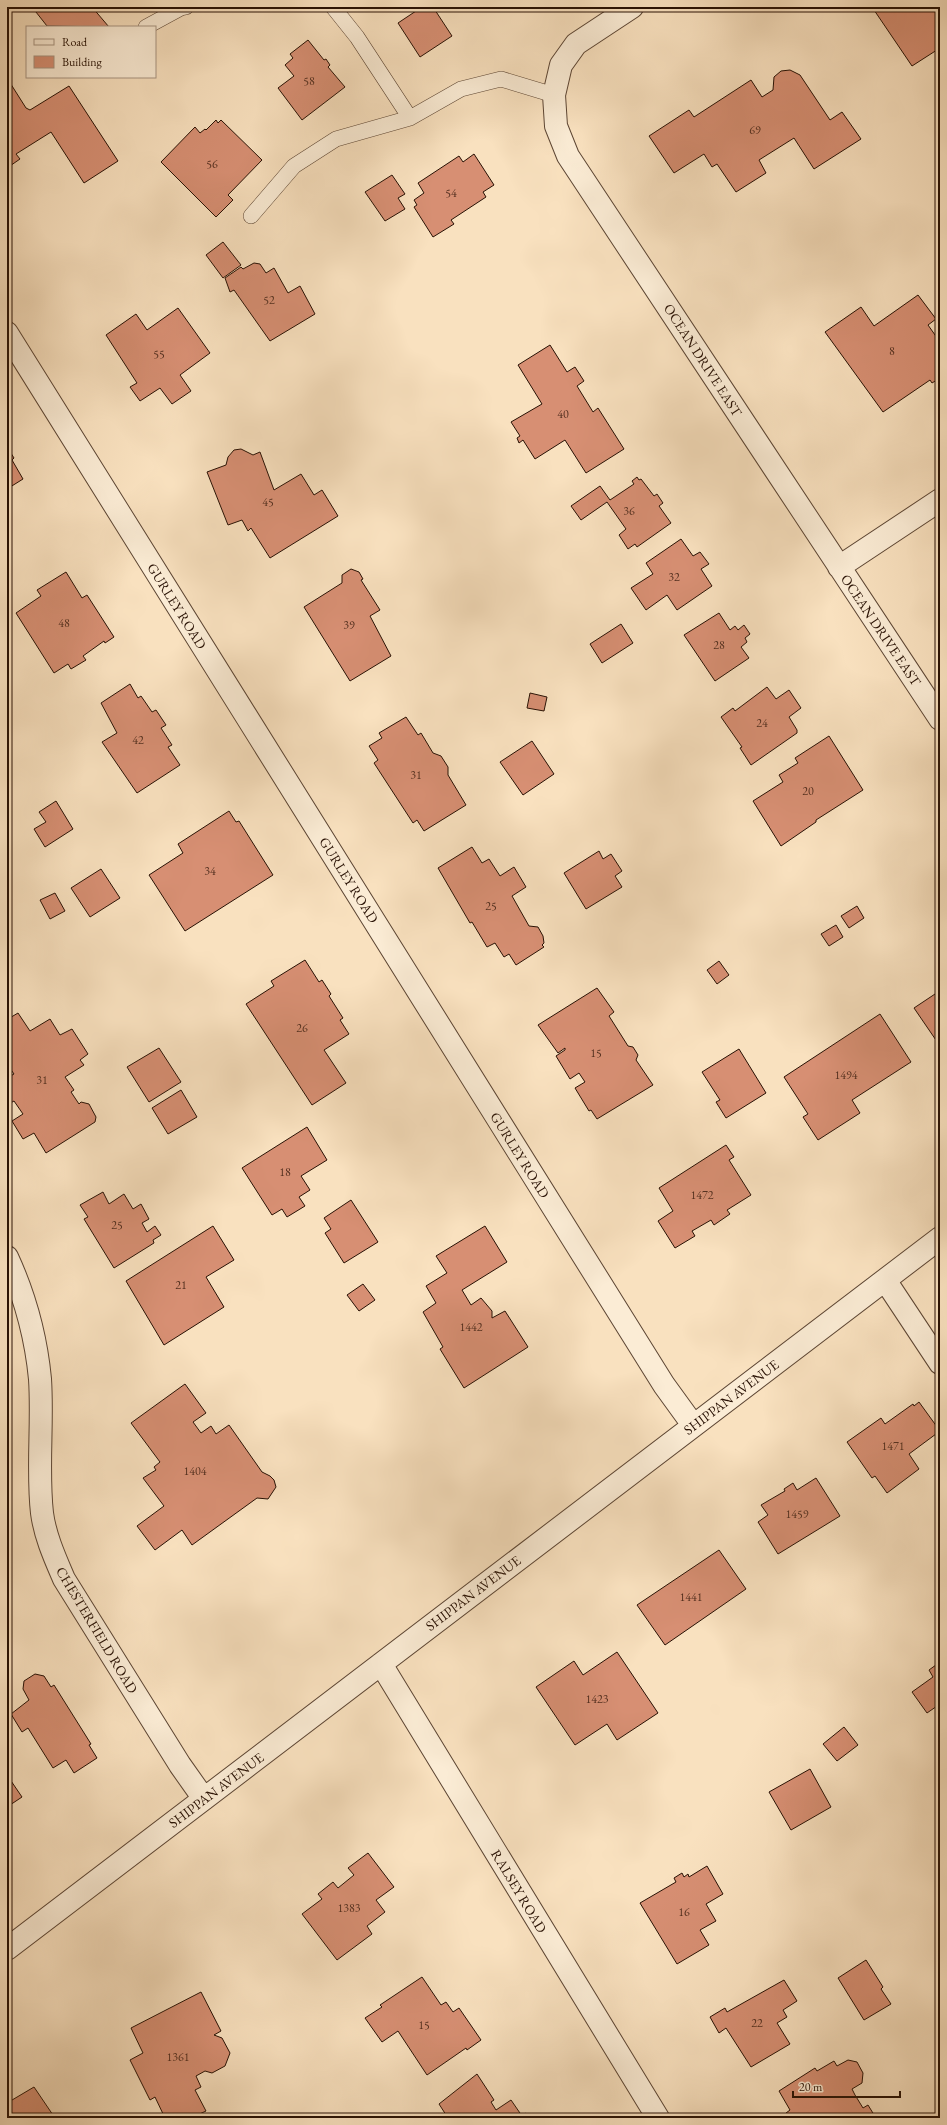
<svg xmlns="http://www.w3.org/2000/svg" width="947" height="2125" font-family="'EB Garamond',serif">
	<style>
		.building { fill: #d78f73; stroke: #281104 }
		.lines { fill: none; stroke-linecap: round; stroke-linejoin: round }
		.service-casing { stroke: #5c4533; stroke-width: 16 }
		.minor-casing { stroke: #5c4533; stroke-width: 24 }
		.service { stroke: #fbecd5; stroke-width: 15 }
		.minor { stroke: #fbecd5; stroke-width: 22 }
		.labels { text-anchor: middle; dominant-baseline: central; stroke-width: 3; stroke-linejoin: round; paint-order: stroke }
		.number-label { font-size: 12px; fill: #543020 }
		.street-label { font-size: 14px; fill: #281104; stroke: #fbecd5 }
	</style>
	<rect width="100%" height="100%" fill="#f9e1bf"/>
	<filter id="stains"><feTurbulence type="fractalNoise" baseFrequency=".005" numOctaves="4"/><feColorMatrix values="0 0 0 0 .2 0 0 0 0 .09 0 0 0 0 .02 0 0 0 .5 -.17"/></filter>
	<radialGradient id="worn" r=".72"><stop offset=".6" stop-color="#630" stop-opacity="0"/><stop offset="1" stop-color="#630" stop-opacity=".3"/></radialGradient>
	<path class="building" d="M32,7h60l17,20 -62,-1z
		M422,7h11l19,29 -32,21 -22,-34z
		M872,7h68v41l-28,18z
		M308,40l16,20 2,-1 4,6 -2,2 17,20 -43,33 -24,-32 16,-12 -9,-11 8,-7 -3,-4z
		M790,70l10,5 30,45 12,-8 19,27 -47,30 -20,-31 -35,22 7,13 -30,19 -19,-28 -5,3 -8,-13 -30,19 -25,-37 40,-26 5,7 57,-37 11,17 11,-7 1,-13 7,-6z
		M7,78l19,30 4,2 39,-24 49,75 -34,22 -33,-51 -35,22 4,5 -13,9z
		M216,120l2,3 3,-3 41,40 -34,35 5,5 -17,17 -55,-55 34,-35 5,6 5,-4 1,1z
		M474,154l20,31 -11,7 3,5 -35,23 3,4 -21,13 -19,-30 3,-2 -3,-5 10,-7 -6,-10 41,-27 4,6z
		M392,175l13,19 -7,4 7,11 -20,12 -20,-29z
		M223,242l18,23 -18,13 -17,-23z
		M254,263l6,1 6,9 8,-5 14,25 12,-7 15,28 -45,27 -36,-51 -4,2 -5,-14 16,-11 2,2z
		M918,295l18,24 -8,6 12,17v36l-8,5 -2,-3 -47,32 -58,-80 36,-25 13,19z
		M178,308l32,45 -30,22 11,16 -19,13 -12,-16 -20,13 -10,-14 7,-4 -31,-48 30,-21 11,16z
		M550,345l17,27 8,-5 9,14 -7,5 16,26 5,-4 26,41 -38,24 -21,-33 -30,19 -12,-19 -4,3 -2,-5 3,-2 -9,-14 31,-18 -24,-39z
		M7,447l7,11 -2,2 11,19 -16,10z
		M241,449l12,6 7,-3 14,38 27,-16 13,21 8,-5 16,26 -68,42 -19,-30 -3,3 -6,-11 -14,5 -21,-53 19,-7 2,-8 6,-7z
		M637,477l2,3 2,-1 13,17 3,-2 6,9 -4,3 12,17 -34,24 -2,-3 -7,5 -9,-14 7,-6 -19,-27 -26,18 -10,-14 29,-20 10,14 24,-16 -2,-3z
		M681,539l12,17 7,-4 9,12 -8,5 11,17 -35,24 -10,-15 -21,15 -15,-22 22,-14 -7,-11z
		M351,569l8,3 4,7 -2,1 19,30 -10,6 21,40 -41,25 -46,-74 38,-24v-8z
		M66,572l16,26 5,-3 27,42 -9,6 -1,-2 -21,15 3,4 -15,9 -3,-5 -14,9 -38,-60 25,-17 -4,-6z
		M719,613l11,17 5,-4 3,4 6,-5 6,9 -5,4 2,4 -6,5 8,11 -34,23 -31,-46z
		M621,624l12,19 -31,20 -12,-19z
		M130,684l8,14 3,-2 11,16 4,-2 10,15 -5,3 11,17 -4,2 12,18 -43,28 -35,-51 15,-9 -16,-30z
		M767,687l9,12 13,-9 12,18 -12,9 8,13v3l-46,32 -11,-17 2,-1 -21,-30 12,-9 2,3z
		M530,693l17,4 -3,14 -17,-3z
		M406,717l12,18 3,-2 12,20 8,3 7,11v8l18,30 -42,26 -7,-11 -4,3 -39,-60 4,-3 -9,-14 13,-8 -3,-5z
		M829,736l34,54 -47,30v2l-35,24 -28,-45 30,-19 -4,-7 19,-12 -3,-5z
		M532,741l22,33 -31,21 -23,-33z
		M56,801l17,28 -28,18 -11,-18 12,-7 -7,-10z
		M229,811l7,11 3,-1 34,54 -88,56 -36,-56 34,-22 -5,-9z
		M472,847l10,16 7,-4 11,17 14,-9 12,20 -14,9 17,30 9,1 5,9 1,7 -2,2 2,2 -28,18 -7,-11 -5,3 -9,-14 -8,4 -15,-25 -2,1 -32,-55z
		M599,851l4,8 8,-5 11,17 -7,5 7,11 -36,22 -22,-36z
		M101,869l19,29 -30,19 -19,-29z
		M55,893l10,18 -15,8 -10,-19z
		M857,906l7,12 -15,10 -8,-12z
		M836,925l7,12 -14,9 -8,-12z
		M305,960l14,22 3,-2 9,14 -2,2 14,22 -3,2 9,14 -25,16 22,33 -34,22 -66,-101 28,-18 -3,-5z
		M719,961l10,14 -12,9 -10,-14z
		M597,988l17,24 -5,4 19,30 5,1 5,8 -2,5 17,25 -56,34 -6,-9 -2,1 -14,-23 10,-6 -6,-9 -9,6 -14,-23 9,-6v-2l-7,5 -20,-28z
		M935,994l5,6v46l-26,-38z
		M18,1013l12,18 20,-12 10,16 12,-6 16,25 -8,6 4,5 -19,12 9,13 -3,2 8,12 2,-2 8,2 7,13 -1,5 -49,31 -12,-20 -11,6 -11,-18 11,-7 -9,-13 -7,4v-27l7,-4 -7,-10v-46l1,1z
		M880,1014l31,48 -59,38 8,13 -42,27 -15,-23 5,-3 -24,-37z
		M159,1048l22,34 -32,20 -22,-35z
		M739,1049l27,44 -40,25 -10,-16 4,-2 -18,-28z
		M181,1090l16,27 -29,17 -16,-26z
		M307,1127l20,33 -26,16 9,14 -11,7 6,9 -18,11 -5,-8 -10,6 -30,-47z
		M726,1145l8,12 -5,3 22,35 -24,15 3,4 -16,11 -3,-5 -19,11 3,5 -20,12 -17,-27 15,-10 -14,-23z
		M103,1192l6,12 15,-10 9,15 8,-5 8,15 -7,4 5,9 8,-6 6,9 -8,5 1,3 -40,25 -30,-49 4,-2 -8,-12z
		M351,1200l27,42 -34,21 -19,-30 6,-4 -7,-11z
		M213,1226l21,34 -28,17 18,30 -60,38 -38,-64z
		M485,1226l22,36 -45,28 9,15 10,-7 11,13v7l13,-7 23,36 -64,41 -24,-39 3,-2 -20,-35 13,-9 -10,-17 21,-13 -11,-17z
		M363,1284l12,16 -16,11 -12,-16z
		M185,1384l21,29 -13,9 8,11 10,-7 5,8 13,-9 33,47 8,4 4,4 2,7 -8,12 -11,-1 -65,47 -10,-15 -27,20 -18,-24 27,-20 -21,-28 13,-8 -2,-3 6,-5 -29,-39z
		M919,1402l21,29 -31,23 10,15 -32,24 -12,-17 -3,2 -25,-36 34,-24 4,6 28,-20 1,2z
		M816,1478l24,38 -62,38 -20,-32 10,-7 -7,-10 24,-14 -1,-2 9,-6 4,7z
		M719,1550l27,39 -81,56 -28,-40z
		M617,1652l41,61 -41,27 -10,-16 -32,21 -39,-58 38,-26 9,14z
		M940,1662v42l-13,9 -15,-21 21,-15 -4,-7z
		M35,1674l9,2 7,11 3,-2 37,59 -2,1 8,13 -23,15 -8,-13 -13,8 -25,-40 -6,4 -11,-18 18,-14 -6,-11 1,-8z
		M844,1727l14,18 -21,16 -14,-17z
		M810,1769l21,38 -40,23 -22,-38z
		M7,1775l15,22 -15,10z
		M368,1853l26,34 -18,13 9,12 -18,14 5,8 -35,26 -35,-46 20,-15 -4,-5 15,-12 5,6 16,-13 -6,-7z
		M707,1866l16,28 -17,10 10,17 -16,9 9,15 -32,19 -37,-61 36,-21 -2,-4 8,-5 2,4 4,-3 1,3z
		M866,1960l17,27 -2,2 10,15 -27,16 -26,-42z
		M422,1977l19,28 5,-3 7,10 6,-4 22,32 -14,10 -1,-2 -39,27 -29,-44 -16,11 -17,-24 17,-11 -2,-2z
		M784,1980l13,21 -14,9 4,7 -10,6 13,21 -39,23 -25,-39 -7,5 -9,-16 15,-9 2,4z
		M201,1992l20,39 -7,4 8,3 8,15 -5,13 -13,7 -7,-2 -9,5 5,11 -6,3 11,21 -15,7h-26l-10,-21 -5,3 -20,-40 13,-7 -12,-25z
		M848,2060l9,2 6,11 -1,10 -10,6 3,6 8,13 5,-3 8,13h-87l-3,-5 4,-3 -11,-19 36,-23 2,3 17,-10 3,5z
		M477,2074l17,26 -3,2 5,8 15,-10 11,16 4,-3 3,5h-81l-9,-14z
		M34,2087l21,31h-48v-15z"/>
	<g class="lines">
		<g class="service-casing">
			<path id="service" d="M333,7l24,30 53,81
				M146,27l35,-19 5,-1
				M251,216l43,-50 42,-27 74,-21 51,-29 40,-10 53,16"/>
		</g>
		<g class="minor-casing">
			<path id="minor" d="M632,7l-56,37 -15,21 -7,30 2,31 12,30 372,563
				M7,333l657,1052 29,40
				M839,567l101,-67
				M7,1257c18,39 29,80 33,122 3,45 -3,90 2,134 3,23 13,45 22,66l116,186 24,34
				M885,1280l55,83
				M381,1664l277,454
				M7,1949l933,-711"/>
		</g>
		<use href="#service" class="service"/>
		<use href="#minor" class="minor"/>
	</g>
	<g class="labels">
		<g class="number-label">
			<text x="309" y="81">58</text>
			<text x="755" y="130">69</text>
			<text x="212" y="164">56</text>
			<text x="451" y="193">54</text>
			<text x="269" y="300">52</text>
			<text x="892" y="351">8</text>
			<text x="159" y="354">55</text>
			<text x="563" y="414">40</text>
			<text x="268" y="502">45</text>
			<text x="629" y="511">36</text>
			<text x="674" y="577">32</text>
			<text x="64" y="623">48</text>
			<text x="349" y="625">39</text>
			<text x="719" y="645">28</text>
			<text x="762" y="723">24</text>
			<text x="138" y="740">42</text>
			<text x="416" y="775">31</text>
			<text x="808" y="791">20</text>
			<text x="210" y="871">34</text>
			<text x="491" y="906">25</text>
			<text x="302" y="1028">26</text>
			<text x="596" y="1053">15</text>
			<text x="846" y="1075">1494</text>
			<text x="42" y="1080">31</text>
			<text x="285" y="1172">18</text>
			<text x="702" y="1195">1472</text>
			<text x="117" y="1225">25</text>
			<text x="181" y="1285">21</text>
			<text x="471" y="1327">1442</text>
			<text x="893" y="1446">1471</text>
			<text x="195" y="1471">1404</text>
			<text x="797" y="1514">1459</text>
			<text x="691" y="1597">1441</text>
			<text x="597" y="1699">1423</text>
			<text x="349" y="1908">1383</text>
			<text x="684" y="1912">16</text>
			<text x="757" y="2023">22</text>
			<text x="424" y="2025">15</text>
			<text x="178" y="2057">1361</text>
		</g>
		<g class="street-label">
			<text transform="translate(703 360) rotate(57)">OCEAN DRIVE EAST</text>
			<text transform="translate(177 606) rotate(58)">GURLEY ROAD</text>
			<text transform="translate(881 630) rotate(56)">OCEAN DRIVE EAST</text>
			<text transform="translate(349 880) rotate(58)">GURLEY ROAD</text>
			<text transform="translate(520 1155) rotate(58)">GURLEY ROAD</text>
			<text transform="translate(731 1397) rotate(-37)">SHIPPAN AVENUE</text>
			<text transform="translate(473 1593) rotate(-37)">SHIPPAN AVENUE</text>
			<text transform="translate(97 1630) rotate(59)">CHESTERFIELD ROAD</text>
			<text transform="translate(216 1790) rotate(-37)">SHIPPAN AVENUE</text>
			<text transform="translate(519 1891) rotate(59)">RALSEY ROAD</text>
		</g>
	</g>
	<rect width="947" height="2125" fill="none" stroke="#f9e1bf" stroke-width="24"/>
	<rect x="8" y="8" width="931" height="2109" fill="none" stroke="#281104" stroke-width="2"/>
	<rect x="12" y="12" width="923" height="2101" fill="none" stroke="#281104"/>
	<rect x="26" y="26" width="130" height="52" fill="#fbecd5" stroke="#a79481"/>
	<rect x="34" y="39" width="20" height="6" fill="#fbecd5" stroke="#a79481"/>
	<text x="62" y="46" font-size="12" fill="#281104">Road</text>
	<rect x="34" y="56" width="20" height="12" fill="#d78f73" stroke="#a79481"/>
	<text x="62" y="66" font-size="12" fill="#281104">Building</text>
	<path d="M793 2091v6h107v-6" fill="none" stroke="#281104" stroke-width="2"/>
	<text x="799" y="2091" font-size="12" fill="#281104" stroke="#fbecd5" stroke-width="3" paint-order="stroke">20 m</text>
	<rect width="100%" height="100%" filter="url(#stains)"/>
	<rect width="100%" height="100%" fill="url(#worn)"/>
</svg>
